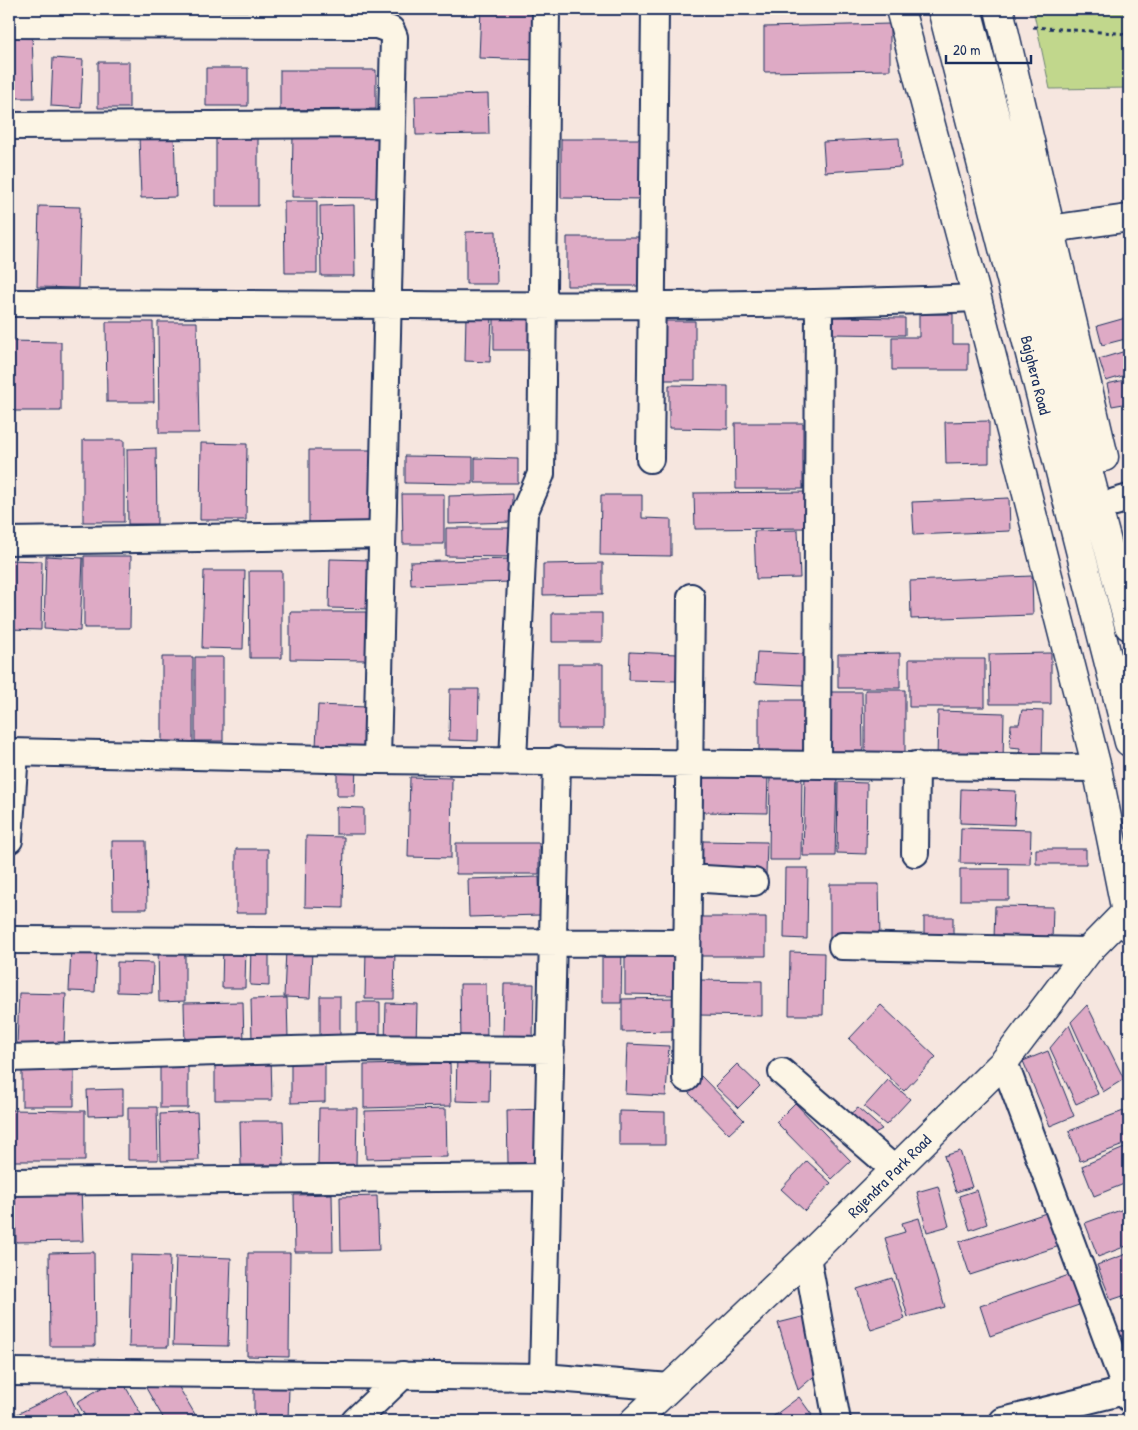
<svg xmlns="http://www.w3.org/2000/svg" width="1138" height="1430" font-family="'Patrick Hand',sans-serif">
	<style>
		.green { fill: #c1d78c; stroke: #6e8375 }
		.building { fill: #deaac5; stroke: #1b2f5e }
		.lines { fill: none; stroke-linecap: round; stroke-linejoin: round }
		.street-casing { stroke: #1b2f5e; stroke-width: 30 }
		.secondary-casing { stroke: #1b2f5e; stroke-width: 31 }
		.path { stroke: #1b2f5e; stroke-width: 3; stroke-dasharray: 4 4; stroke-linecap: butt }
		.street { stroke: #fcf5e5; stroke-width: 26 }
		.secondary { stroke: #fcf5e5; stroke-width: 28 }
		.labels { text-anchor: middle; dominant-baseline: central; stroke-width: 4.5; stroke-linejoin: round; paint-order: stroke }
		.street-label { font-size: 16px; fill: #1b2f5e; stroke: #fcf5e5 }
	</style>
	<rect width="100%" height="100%" fill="#f6e6df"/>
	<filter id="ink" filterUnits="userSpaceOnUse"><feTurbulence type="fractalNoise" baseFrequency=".02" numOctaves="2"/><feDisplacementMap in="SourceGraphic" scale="10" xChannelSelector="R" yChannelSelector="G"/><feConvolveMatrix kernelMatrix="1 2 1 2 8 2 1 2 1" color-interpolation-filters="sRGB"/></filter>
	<g filter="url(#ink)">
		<path class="green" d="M1033,9h96v79l-79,1z"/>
		<path class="building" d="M44,9h36v2l-36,-1z
			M88,9h44v4l-44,-1z
			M165,9h71v3l-71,-1z
			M242,9h50v5h-50z
			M481,9h60l-1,51 -61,-2z
			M890,24v46l-126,2v-45z
			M32,33l2,65h-25v-64z
			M53,58l30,2 -2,48 -30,-2z
			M98,62h31v46h-31z
			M206,68h42v38h-42z
			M280,70h96v39l-96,1z
			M488,94l1,40 -73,1 -1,-39z
			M293,133h93v65l-94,-1z
			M174,134l2,63 -35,1 -2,-63z
			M216,138h42v68h-42z
			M899,138l2,29 -76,5 -2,-30z
			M561,139h84v60l-84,-1z
			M284,201h33v72h-32z
			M354,205l1,71h-34l-1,-70z
			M39,206l41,1 -2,81 -41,-1z
			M496,231l1,53h-31v-52z
			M567,237h74v49h-74z
			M494,313h47v37h-47z
			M466,314l26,1 -2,47 -25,-1z
			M919,314h34v30h15v26h-76v-33h27z
			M833,317l72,1v17l-72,-1z
			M1129,317v21l-27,7 -5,-19z
			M664,321h31v59h-32z
			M106,322h47l1,80h-47z
			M158,322h39l2,111h-40z
			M9,341l52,1v69h-52z
			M1129,350v24l-23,7 -7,-22z
			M1129,379v24l-17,3 -5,-22z
			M669,385l59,1v43l-59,-1z
			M989,421v42l-43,1 -1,-42z
			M735,423h68v66h-67z
			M83,440h41v82h-41z
			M201,443l46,1 -1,76h-46z
			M156,448l1,76h-29l-1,-75z
			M309,450h72v80h-72z
			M405,456l68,1v27l-68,-1z
			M475,458l43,1v24h-43z
			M808,492v36l-113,1 -1,-36z
			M402,494h42v50h-41z
			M512,494v28l-63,2v-28z
			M601,495h41v23l29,1v37l-71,-1z
			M1009,498l1,33 -96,4 -2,-33z
			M446,528h66v29l-66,-1z
			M798,530l2,48 -44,1 -2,-48z
			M46,556l37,2 -3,73 -36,-2z
			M84,556h47l-1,72h-46z
			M330,559l42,1 -1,49 -42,-1z
			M509,559l1,23 -99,3 -1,-23z
			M9,560l33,1 -1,69 -32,-1z
			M603,563v31l-60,1v-31z
			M204,571h41l-2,78 -41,-1z
			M249,571h33v87h-32z
			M1032,576l1,39 -122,4 -1,-38z
			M290,612h76v48l-76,-1z
			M552,613h50v29h-50z
			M630,652l47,2 -1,27 -47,-1z
			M757,652l48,2 -1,31 -49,-2z
			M900,653v35h-62v-34z
			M1051,653v51h-61l-1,-50z
			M162,657h31v86l-31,-1z
			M195,657h28v84h-28z
			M909,659h76v48h-76z
			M558,664h45v65h-45z
			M450,689h29l-1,52 -29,-1z
			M865,690h40v66h-40z
			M827,692h35l1,65h-35z
			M759,700h52l-1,57h-51z
			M318,705l48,2 -2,41 -48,-1z
			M1022,710l21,1 -1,49h-23l1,-12 -10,-1 1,-23h8z
			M938,711l66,2 -1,48 -66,-2z
			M337,762h19l-1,34h-18z
			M703,771l65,1 -1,41 -65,-1z
			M770,772h32l-1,88h-32z
			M805,775l32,1 -2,80h-32z
			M410,777l42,1 -1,80 -43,-1z
			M838,782l29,1 -1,71 -29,-1z
			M961,789l55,2 -2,34 -54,-2z
			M336,807l28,1v26h-28z
			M961,828l70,2 -1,34 -70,-1z
			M306,836l38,1 -1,71 -38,-1z
			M112,841h34l1,68h-34z
			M702,841l65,1 -1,32 -64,-1z
			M456,843h83v31h-83z
			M236,849h32v64h-32z
			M1036,849h50v15h-50z
			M785,868h23l-1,71 -23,-1z
			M960,869h49v31h-49z
			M539,877l1,38 -71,2 -1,-38z
			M830,884h49l1,56h-50z
			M995,906l58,1 -1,33 -58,-1z
			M700,917h66v39h-66z
			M924,917h29v26h-29z
			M223,942l23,1 -1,45h-23z
			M158,945h27v56l-26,1z
			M251,946h18v40l-19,-1z
			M71,948l26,1 -2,43 -26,-1z
			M366,948l29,1 -1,50h-29z
			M602,948h20l-1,55h-19z
			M286,949l26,1 -2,48 -26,-1z
			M625,950l50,1 -1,44 -49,-1z
			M790,952l34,1 -1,62h-34z
			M117,962l36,1 -1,30 -35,-1z
			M699,980l63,1v35l-64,-1z
			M460,984h26l1,55h-26z
			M504,984h30l-1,54h-30z
			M19,993l47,1 -2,53 -47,-2z
			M320,996h20v45l-20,-1z
			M287,998l1,41 -36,1 -1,-41z
			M674,998v33l-52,1v-33z
			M243,1002l1,41 -59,1 -1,-41z
			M357,1002h23v40h-23z
			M386,1003l31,1 -1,41 -31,-1z
			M881,1005l55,52 -32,34 -55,-52z
			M1087,1005l37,74 -21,13 -32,-70z
			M1069,1025l29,69 -22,10 -26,-56z
			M627,1044l42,2 -3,50 -41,-2z
			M1048,1051l26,65 -24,10 -27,-65z
			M457,1054h33l-1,48 -33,-1z
			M215,1056h56l1,44h-57z
			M325,1057v45l-34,1v-45z
			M22,1058h52v48h-52z
			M160,1062h28v46h-28z
			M450,1063l1,43 -87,2v-43z
			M737,1064l23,22 -22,22 -23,-22z
			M701,1076l43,44 -15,14 -43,-44z
			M888,1080l22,19 -24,26 -22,-18z
			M123,1089v26l-35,1 -1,-26z
			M795,1103l56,58 -19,18 -56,-57z
			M128,1107h29l1,53h-30z
			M319,1108h38l-1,58 -38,-1z
			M858,1108l24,21 -14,8 -25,-18z
			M446,1109l1,48 -81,2 -1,-48z
			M546,1109l1,53 -39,1 -1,-53z
			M1129,1109v34l-49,18 -11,-30z
			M9,1110l76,1v50h-76z
			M619,1111l46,1v33h-46z
			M197,1112l2,48 -38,1 -1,-47z
			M240,1121h43l1,44h-43z
			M1129,1146v36l-35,14 -12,-30z
			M960,1151l12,36 -16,5 -12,-36z
			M807,1161l24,22 -26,28 -24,-22z
			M938,1186l11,40 -22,6 -10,-40z
			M81,1189l2,52 -67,1 -1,-52z
			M977,1190l10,34 -17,6 -11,-34z
			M332,1194l1,58h-38l-1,-57z
			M377,1196l2,54 -38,1 -1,-54z
			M1129,1207v38l-31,12 -13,-34z
			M1055,1210l11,34 -96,31 -11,-33z
			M919,1218l26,89 -37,10 -23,-79 20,-6 -3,-9z
			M94,1252l1,94h-45l-1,-93z
			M248,1253h42l-1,104 -42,-1z
			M1129,1253v41l-18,6 -14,-35z
			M131,1255l39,1 -2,91h-39z
			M176,1256l55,2 -3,88 -55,-1z
			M1069,1275l10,30 -89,31 -10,-30z
			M892,1278l13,41 -34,11 -14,-41z
			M806,1316l14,55 -22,19 -20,-67z
			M1129,1328v36l-11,-32z
			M171,1374l28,47h-34l-19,-33z
			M120,1377l25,44h-57l-11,-19z
			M254,1386l35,1 -1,34h-34z
			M67,1390l15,31h-69l-2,-4z
			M799,1397l13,18 -8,6h-37z"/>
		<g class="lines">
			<g class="street-casing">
				<path id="street" d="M9,24l368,1 14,5 3,7 -17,723
					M9,126l383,-2
					M1050,229l79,-11
					M9,303c323,0 646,8 968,-5
					M650,459l5,-450
					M1115,502l14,-4
					M9,541l373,-6
					M9,752l368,8 720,8
					M513,761l11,-248 17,-39 5,-465
					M817,764l2,-460
					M9,840l6,-88
					M915,853l1,-88
					M688,878l66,4
					M9,940l678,3
					M842,946l246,5
					M9,1058l353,-10 189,2
					M1004,1062l125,336
					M782,1072l113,98
					M686,1078l5,-481
					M9,1182l539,-5
					M807,1257l30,164
					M9,1372l534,5 127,10
					M543,1377l14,-617
					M355,1421l48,-46
					M1003,1421l126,-31"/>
			</g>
			<g class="secondary-casing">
				<path id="secondary" d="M900,9l77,289 120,470 32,159
					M942,9l187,733
					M967,9l162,617
					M999,9l105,448
					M634,1421l173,-164 197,-195 84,-111 41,-42"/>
			</g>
			<path class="path" d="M1033,27l96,7"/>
			<use href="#street" class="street"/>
			<use href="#secondary" class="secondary"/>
		</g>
	</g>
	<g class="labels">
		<g class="street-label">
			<text transform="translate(1036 375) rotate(76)">Bajghera Road</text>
			<text transform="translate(889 1176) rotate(-45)">Rajendra Park Road</text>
		</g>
	</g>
	<rect width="1138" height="1430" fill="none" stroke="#fcf5e5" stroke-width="30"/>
	<rect x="15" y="15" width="1108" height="1400" fill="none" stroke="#1b2f5e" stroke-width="2" filter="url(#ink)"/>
	<path d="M946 55v8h85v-8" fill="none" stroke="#1b2f5e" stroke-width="2.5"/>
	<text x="953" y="55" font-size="15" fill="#1b2f5e" stroke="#fcf5e5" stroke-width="4" paint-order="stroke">20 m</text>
</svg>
